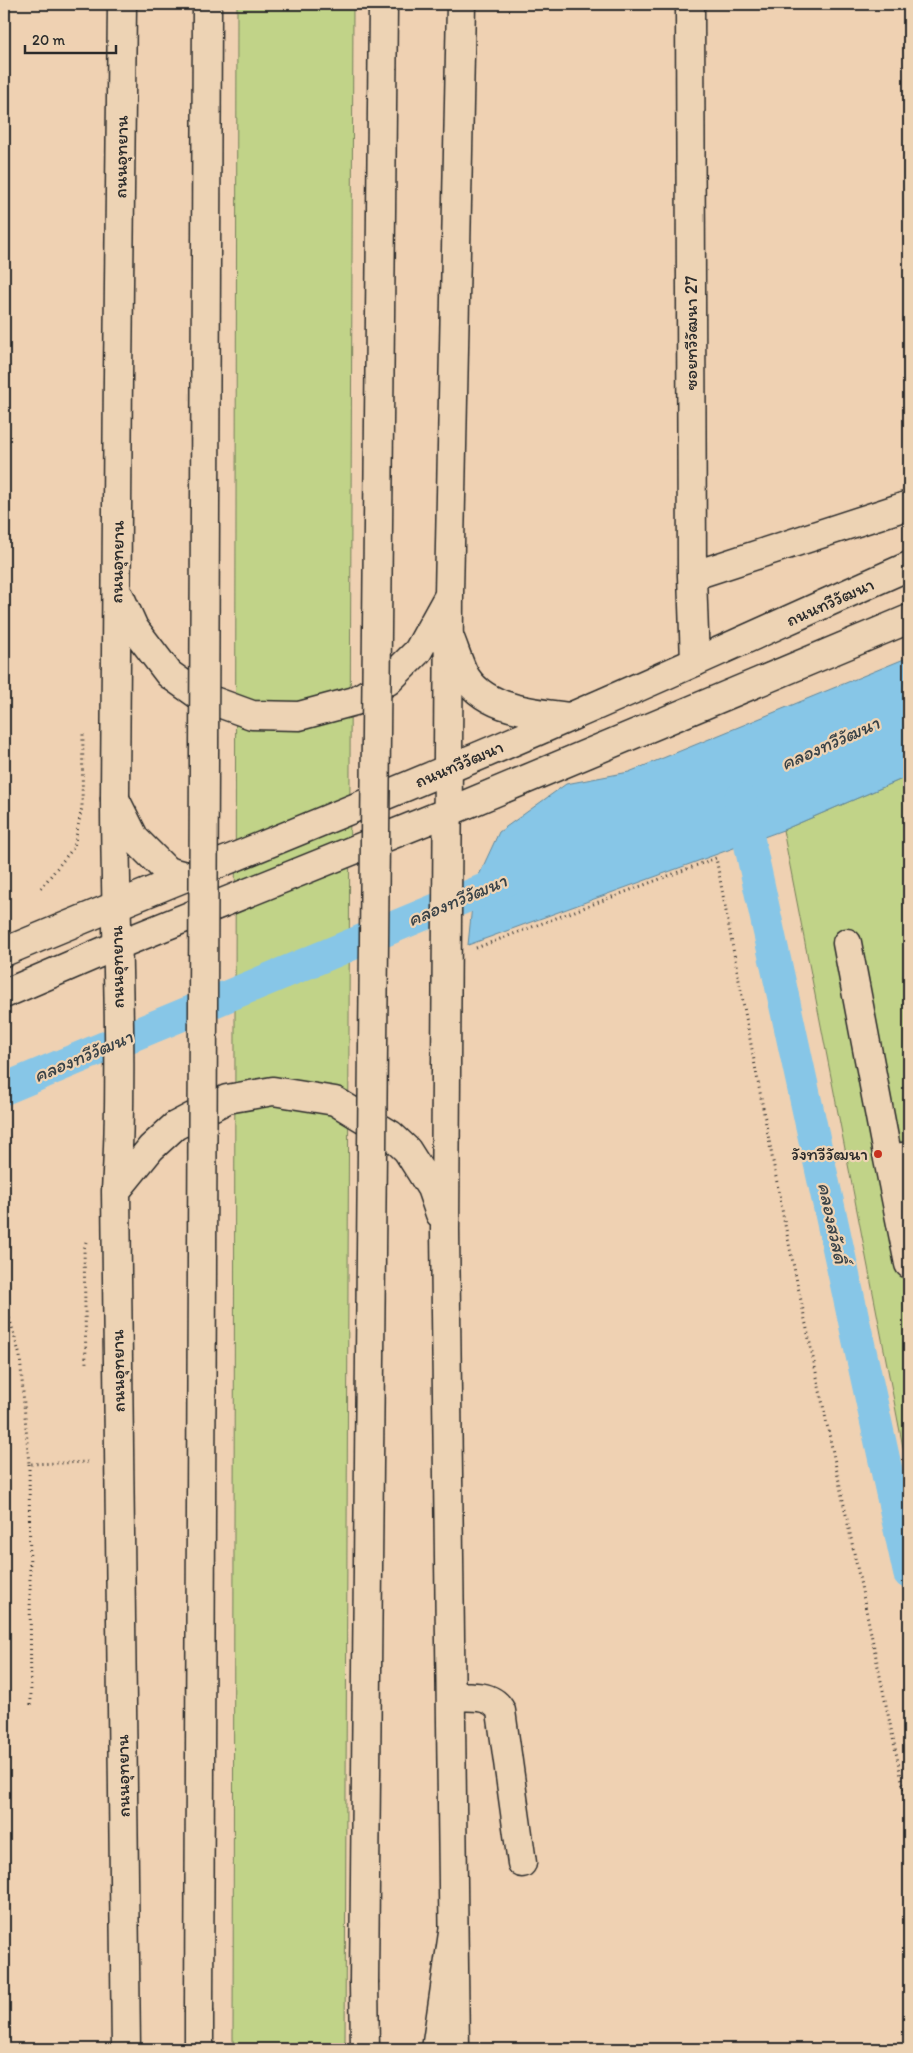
<svg xmlns="http://www.w3.org/2000/svg" width="913" height="2053" font-family="Itim,'Playpen Sans Thai',sans-serif">
	<style>
		.green { fill: #c1d388; stroke: #767f5a }
		.water { fill: #87c6e7; stroke: #62889c }
		.lines { fill: none; stroke-linecap: round; stroke-linejoin: round }
		.canal { stroke: #87c6e7; stroke-width: 32 }
		.minor-casing { stroke: #2b2b2b; stroke-width: 31 }
		.major-casing { stroke: #2b2b2b; stroke-width: 31 }
		.path { stroke: #2b2b2b; stroke-width: 3; stroke-dasharray: 1 4; stroke-linecap: butt }
		.minor { stroke: #edd3b4; stroke-width: 28 }
		.major { stroke: #edd3b4; stroke-width: 28 }
		.major-bridge-casing { stroke: #2b2b2b; stroke-width: 31; stroke-linecap: butt }
		.major-bridge { stroke: #edd3b4; stroke-width: 28 }
		.poi-dot { fill: #c8321e; stroke: #edd3b4; stroke-width: 2 }
		.labels { text-anchor: middle; dominant-baseline: central; stroke-width: 4.5; stroke-linejoin: round; paint-order: stroke }
		.street-label { font-size: 18px; fill: #2b2b2b; stroke: #edd3b4 }
		.poi-label { font-size: 18px; fill: #2b2b2b; stroke: #edd3b4; text-anchor: end }
		.water-label { font-size: 19px; font-style: italic; fill: #394247; stroke: #edd3b4 }
	</style>
	<rect width="100%" height="100%" fill="#efd1b2"/>
	<filter id="ink" filterUnits="userSpaceOnUse"><feTurbulence type="fractalNoise" baseFrequency=".02" numOctaves="2"/><feDisplacementMap in="SourceGraphic" scale="10" xChannelSelector="R" yChannelSelector="G"/><feConvolveMatrix kernelMatrix="1 2 1 2 8 2 1 2 1" color-interpolation-filters="sRGB"/></filter>
	<g filter="url(#ink)">
		<path class="green" d="M237,4h116l-8,2045h-112z
			M909,776v702l-126,-648z"/>
		<path class="water" d="M909,657v119l-126,54 -315,115 6,-59 25,-54 67,-48 63,-12z"/>
		<g class="lines">
			<path class="canal" d="M740,799l169,774
				M4,1089l510,-212"/>
			<g class="minor-casing">
				<path id="minor" d="M122,4c-2,264 -7,529 -7,793 0,131 9,263 1,394l10,858
					M690,4l2,572 3,86
					M692,576l217,-71
					M120,597l14,31 35,46 31,22 52,19 47,1 56,-15 33,-20 30,-30 31,-56
					M847,943l41,216
					M909,1156l-21,3 21,105
					M116,1191l35,-43 24,-22 52,-27 46,-8 62,10 56,34 16,15 24,38 9,26
					M451,1696c18,1 41,-3 50,15l21,152
					M455,2049l-10,-819 4,-636 12,-590"/>
			</g>
			<g class="major-casing">
				<path id="major" d="M449,636c5,12 9,25 14,36 19,38 70,40 106,45
					M115,799l20,40 32,32 22,6
					M4,952c188,-79 379,-153 566,-235 114,-49 226,-101 339,-151
					M4,994l114,-49 330,-133 461,-193
					M364,1983l1,66
					M199,2012v37
					M436,2049l17,-116"/>
			</g>
			<path class="path" d="M41,888l33,-41 8,-40 1,-73
				M476,948l240,-90 68,362 125,594
				M86,1242l-2,7 2,117
				M4,1299l16,57 9,108 62,-2
				M29,1464l2,242"/>
			<use href="#minor" class="minor"/>
			<use href="#major" class="major"/>
			<g class="major-bridge-casing">
				<path id="major-bridge" d="M364,1983l19,-1979
					M199,2012l8,-2008"/>
			</g>
			<use href="#major-bridge" class="major-bridge"/>
		</g>
	</g>
	<circle class="poi-dot" cx="878" cy="1154" r="5"/>
	<g class="labels">
		<g class="street-label">
			<text transform="translate(121 157) rotate(-89)">ถนนอุทยาน</text>
			<text transform="translate(691 333) rotate(-90)">ซอยทวีวัฒนา 27</text>
			<text transform="translate(117 562) rotate(-89)">ถนนอุทยาน</text>
			<text transform="translate(830 602) rotate(-24)">ถนนทวีวัฒนา</text>
			<text transform="translate(459 764) rotate(-23)">ถนนทวีวัฒนา</text>
			<text transform="translate(117 967) rotate(-91)">ถนนอุทยาน</text>
			<text transform="translate(118 1371) rotate(-91)">ถนนอุทยาน</text>
			<text transform="translate(123 1776) rotate(-91)">ถนนอุทยาน</text>
		</g>
		<g class="poi-label">
			<text x="868" y="1154">วังทวีวัฒนา</text>
		</g>
		<g class="water-label">
			<text transform="translate(830 743) rotate(-24)">คลองทวีวัฒนา</text>
			<text transform="translate(457 900) rotate(-23)">คลองทวีวัฒนา</text>
			<text transform="translate(83 1056) rotate(-23)">คลองทวีวัฒนา</text>
			<text transform="translate(833 1223) rotate(78)">คลองสวัสดิ์</text>
		</g>
	</g>
	<rect width="913" height="2053" fill="none" stroke="#edd3b4" stroke-width="20"/>
	<rect x="10" y="10" width="893" height="2033" fill="none" stroke="#2b2b2b" stroke-width="2" filter="url(#ink)"/>
	<path d="M25 45v8h91v-8" fill="none" stroke="#2b2b2b" stroke-width="2.5"/>
	<text x="32" y="45" font-size="15" fill="#2b2b2b" stroke="#edd3b4" stroke-width="4" paint-order="stroke">20 m</text>
</svg>
